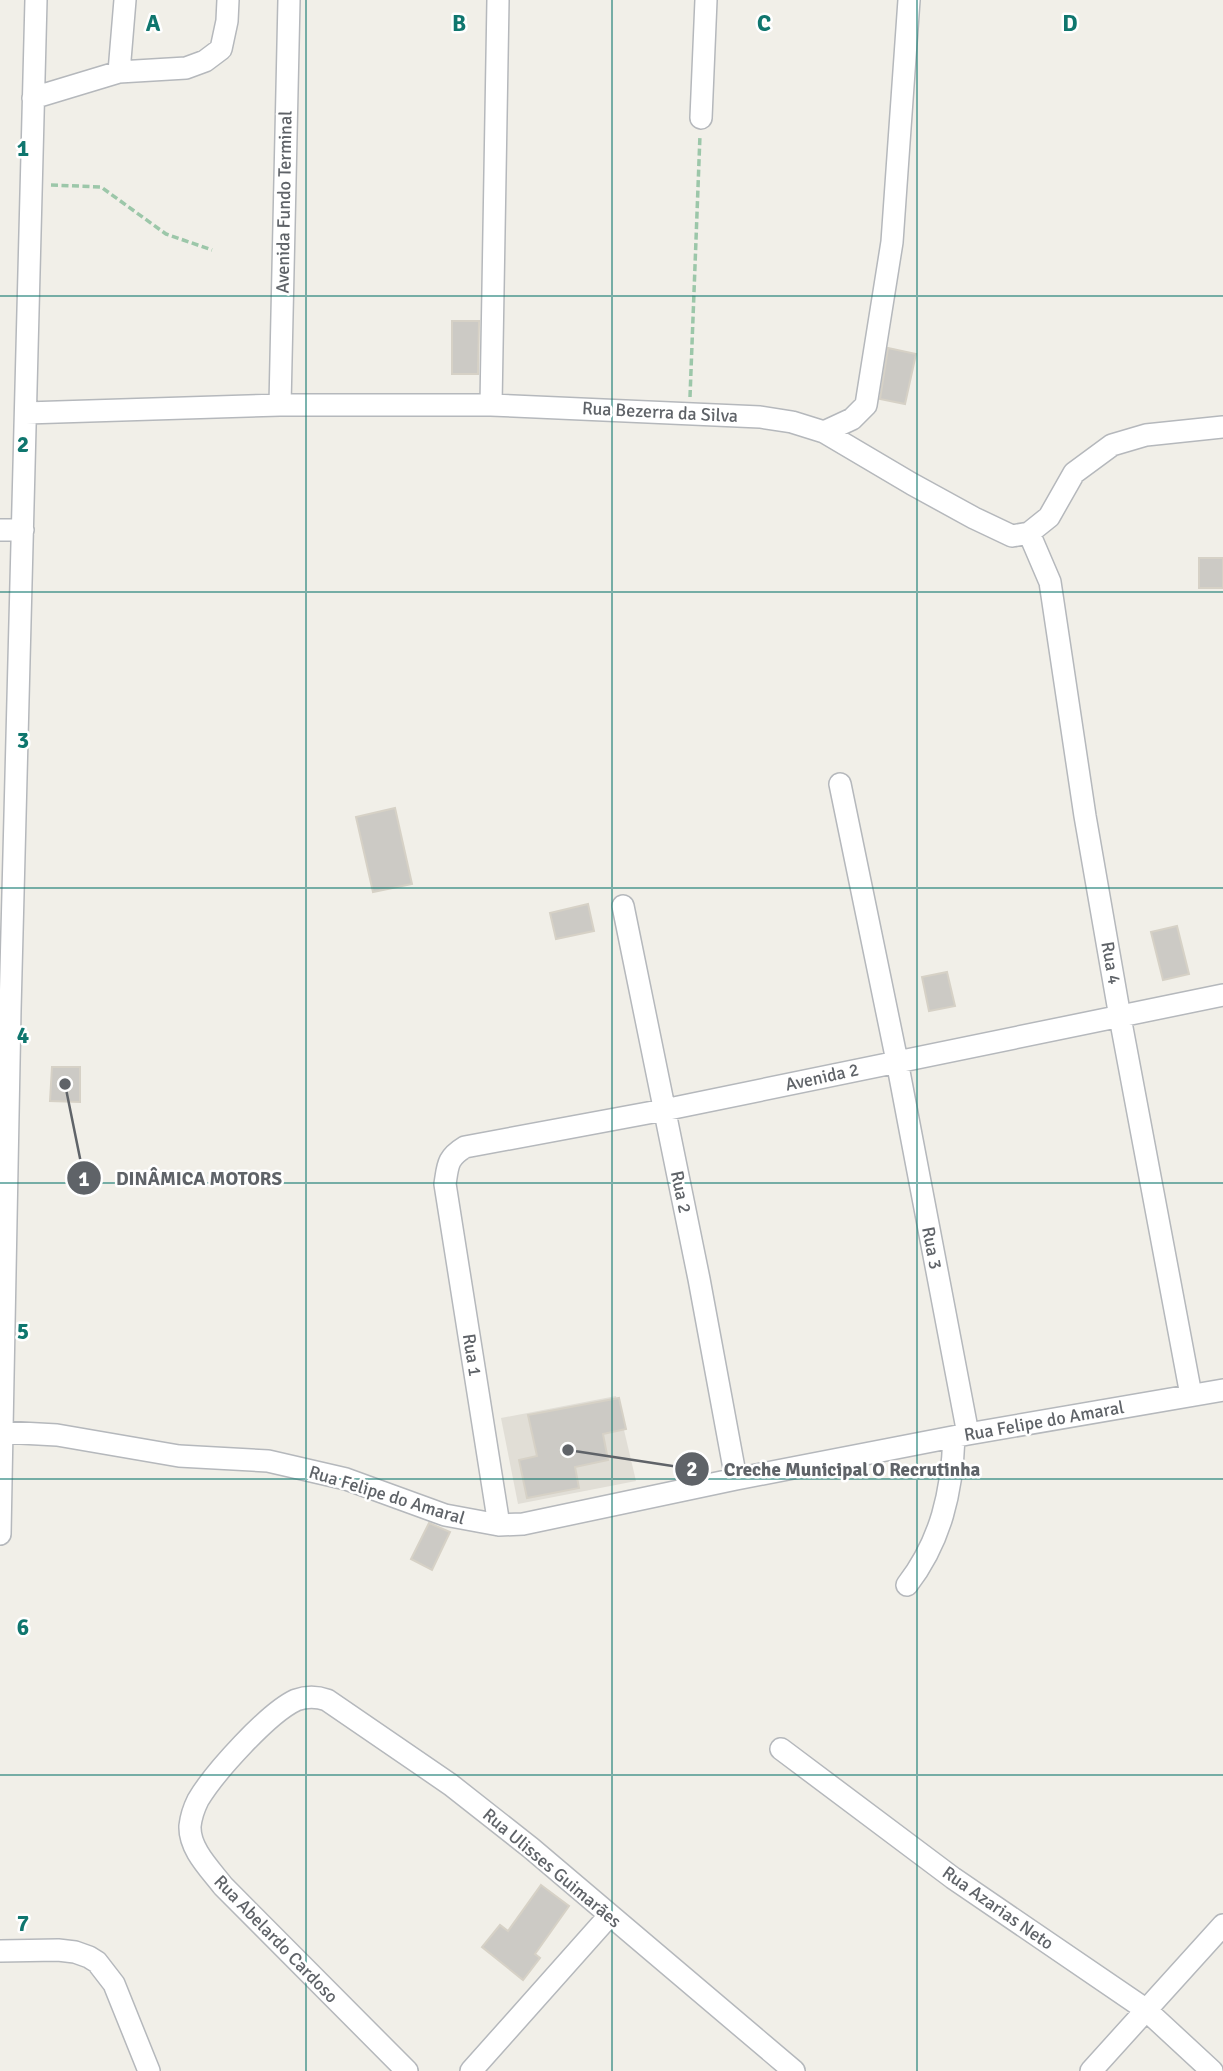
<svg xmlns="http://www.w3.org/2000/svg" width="1223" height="2071" font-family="Signika,sans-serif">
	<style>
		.education { fill: #e1ded6 }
		.building { fill: #cccac5; stroke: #d6d1c6; stroke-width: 2 }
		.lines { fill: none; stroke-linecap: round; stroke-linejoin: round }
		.minor-casing { stroke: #b5b8bc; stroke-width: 24 }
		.path { stroke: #9cc7a9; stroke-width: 3.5; stroke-dasharray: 7 3.5; stroke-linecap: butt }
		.minor { stroke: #fff; stroke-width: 21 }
		.grid { fill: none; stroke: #0f766e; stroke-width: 2; stroke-opacity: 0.55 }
		.labels { text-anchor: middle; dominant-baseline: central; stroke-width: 5; stroke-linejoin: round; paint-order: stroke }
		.street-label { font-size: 18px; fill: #5f6368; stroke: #fff }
		.grid-label { font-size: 23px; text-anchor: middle; font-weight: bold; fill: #0f766e; stroke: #fff; stroke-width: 5; stroke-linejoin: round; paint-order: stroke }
		.leader { fill: none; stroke: #5f6368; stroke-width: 2.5 }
		.callout-dot { fill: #5f6368; stroke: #fff; stroke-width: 2.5 }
		.mark-label { font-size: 21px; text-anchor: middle; font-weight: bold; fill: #fff }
		.callout-label { font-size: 19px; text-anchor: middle; font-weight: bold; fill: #5f6368; stroke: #fff; stroke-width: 5; stroke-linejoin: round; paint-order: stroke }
	</style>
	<rect width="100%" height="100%" fill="#f1efe8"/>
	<path class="education" d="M616,1396l20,85 -118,23 -17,-86z"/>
	<path class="building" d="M452,321h27l-1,53h-26z
		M888,348l28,6 -11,50 -25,-5z
		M1199,558h24v30h-24z
		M395,808l17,76 -39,8 -17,-75z
		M588,904l6,27 -38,8 -6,-26z
		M1177,926l12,48 -26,6 -12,-48z
		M947,972l8,34 -26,5 -7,-34z
		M52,1067h28v35l-30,-1z
		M619,1398l7,31 -23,5 5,26 -33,7 4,21 -52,10 -8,-38 18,-4 -9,-41z
		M429,1523l21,9 -18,38 -21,-11z
		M541,1885l28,21 -34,48 5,4 -17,22 -41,-33 18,-22 8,6z"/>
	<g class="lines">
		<g class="minor-casing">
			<path id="minor" d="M119,72l6,-72
				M33,98l86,-26 67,-4 19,-7 16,-12 6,-28 1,-21
				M701,118l5,-118
				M280,405l9,-405
				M491,405l7,-405
				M26,413l254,-8h211l269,12 32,5 32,10 88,52 62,34 38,18 17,-3 20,-16 25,-44 38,-28 34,-10 77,-8
				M824,432l28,-13 14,-14 26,-163 17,-242
				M0,530h23
				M1029,533l21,49 35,234 35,201 71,378
				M840,784l57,277 71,373
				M623,906l76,373 37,200
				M2,1432l55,3 122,21 89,5 78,18 99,36 54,10 24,-1 213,-45 232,-45 255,-44
				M499,1525l-54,-341c3,-19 2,-26 20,-37l199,-37 559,-115
				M0,1534l10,-524 26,-1010
				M907,1585c34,-44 45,-93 47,-148
				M781,1749l172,129 192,131 67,62
				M0,1951l58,-1 17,2 14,5 8,5 17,22 35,87
				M407,2071l-184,-185c-13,-17 -34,-37 -33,-60 1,-9 4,-18 8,-26 16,-27 70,-87 98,-100 11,-4 20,-4 31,0l124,85 80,63 263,223
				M471,2071l138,-155
				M1091,2071l132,-146"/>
		</g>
		<path class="path" d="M51,185l50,2 65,47 46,16
			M690,397l10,-262"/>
		<use href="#minor" class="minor"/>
	</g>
	<path class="grid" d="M306,0v2071M612,0v2071M917,0v2071M0,296h1223M0,592h1223M0,888h1223M0,1183h1223M0,1479h1223M0,1775h1223"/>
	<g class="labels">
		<g class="street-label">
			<text transform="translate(284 202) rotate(-89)">Avenida Fundo Terminal</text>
			<text transform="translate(660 412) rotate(3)">Rua Bezerra da Silva</text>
			<text transform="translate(1111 963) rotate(80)">Rua 4</text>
			<text transform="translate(822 1077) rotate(-12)">Avenida 2</text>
			<text transform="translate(681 1192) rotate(78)">Rua 2</text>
			<text transform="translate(932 1248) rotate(79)">Rua 3</text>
			<text transform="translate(472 1355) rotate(81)">Rua 1</text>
			<text transform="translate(1044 1421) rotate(-10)">Rua Felipe do Amaral</text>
			<text transform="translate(387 1495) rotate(17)">Rua Felipe do Amaral</text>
			<text transform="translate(552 1868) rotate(40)">Rua Ulisses Guimarães</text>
			<text transform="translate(998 1908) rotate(35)">Rua Azarias Neto</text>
			<text transform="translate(276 1939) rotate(46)">Rua Abelardo Cardoso</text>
		</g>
	</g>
	<g class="grid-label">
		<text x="153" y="31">A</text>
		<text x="459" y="31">B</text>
		<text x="764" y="31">C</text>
		<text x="1070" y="31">D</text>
		<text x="23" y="156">1</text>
		<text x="23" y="452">2</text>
		<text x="23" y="748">3</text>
		<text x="23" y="1043">4</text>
		<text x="23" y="1339">5</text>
		<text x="23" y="1635">6</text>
		<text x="23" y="1931">7</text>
	</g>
	<path class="leader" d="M65 1084L84 1178M568 1450L692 1469"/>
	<g class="callout-dot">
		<circle cx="65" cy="1084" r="7"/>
		<circle cx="568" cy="1450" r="7"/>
		<circle cx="84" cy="1178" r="18"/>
		<circle cx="692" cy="1469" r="18"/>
	</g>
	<g class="mark-label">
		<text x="84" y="1186">1</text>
		<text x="692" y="1476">2</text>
	</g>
	<g class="callout-label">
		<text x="199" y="1185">DINÂMICA MOTORS</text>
		<text x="852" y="1476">Creche Municipal O Recrutinha</text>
	</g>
</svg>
